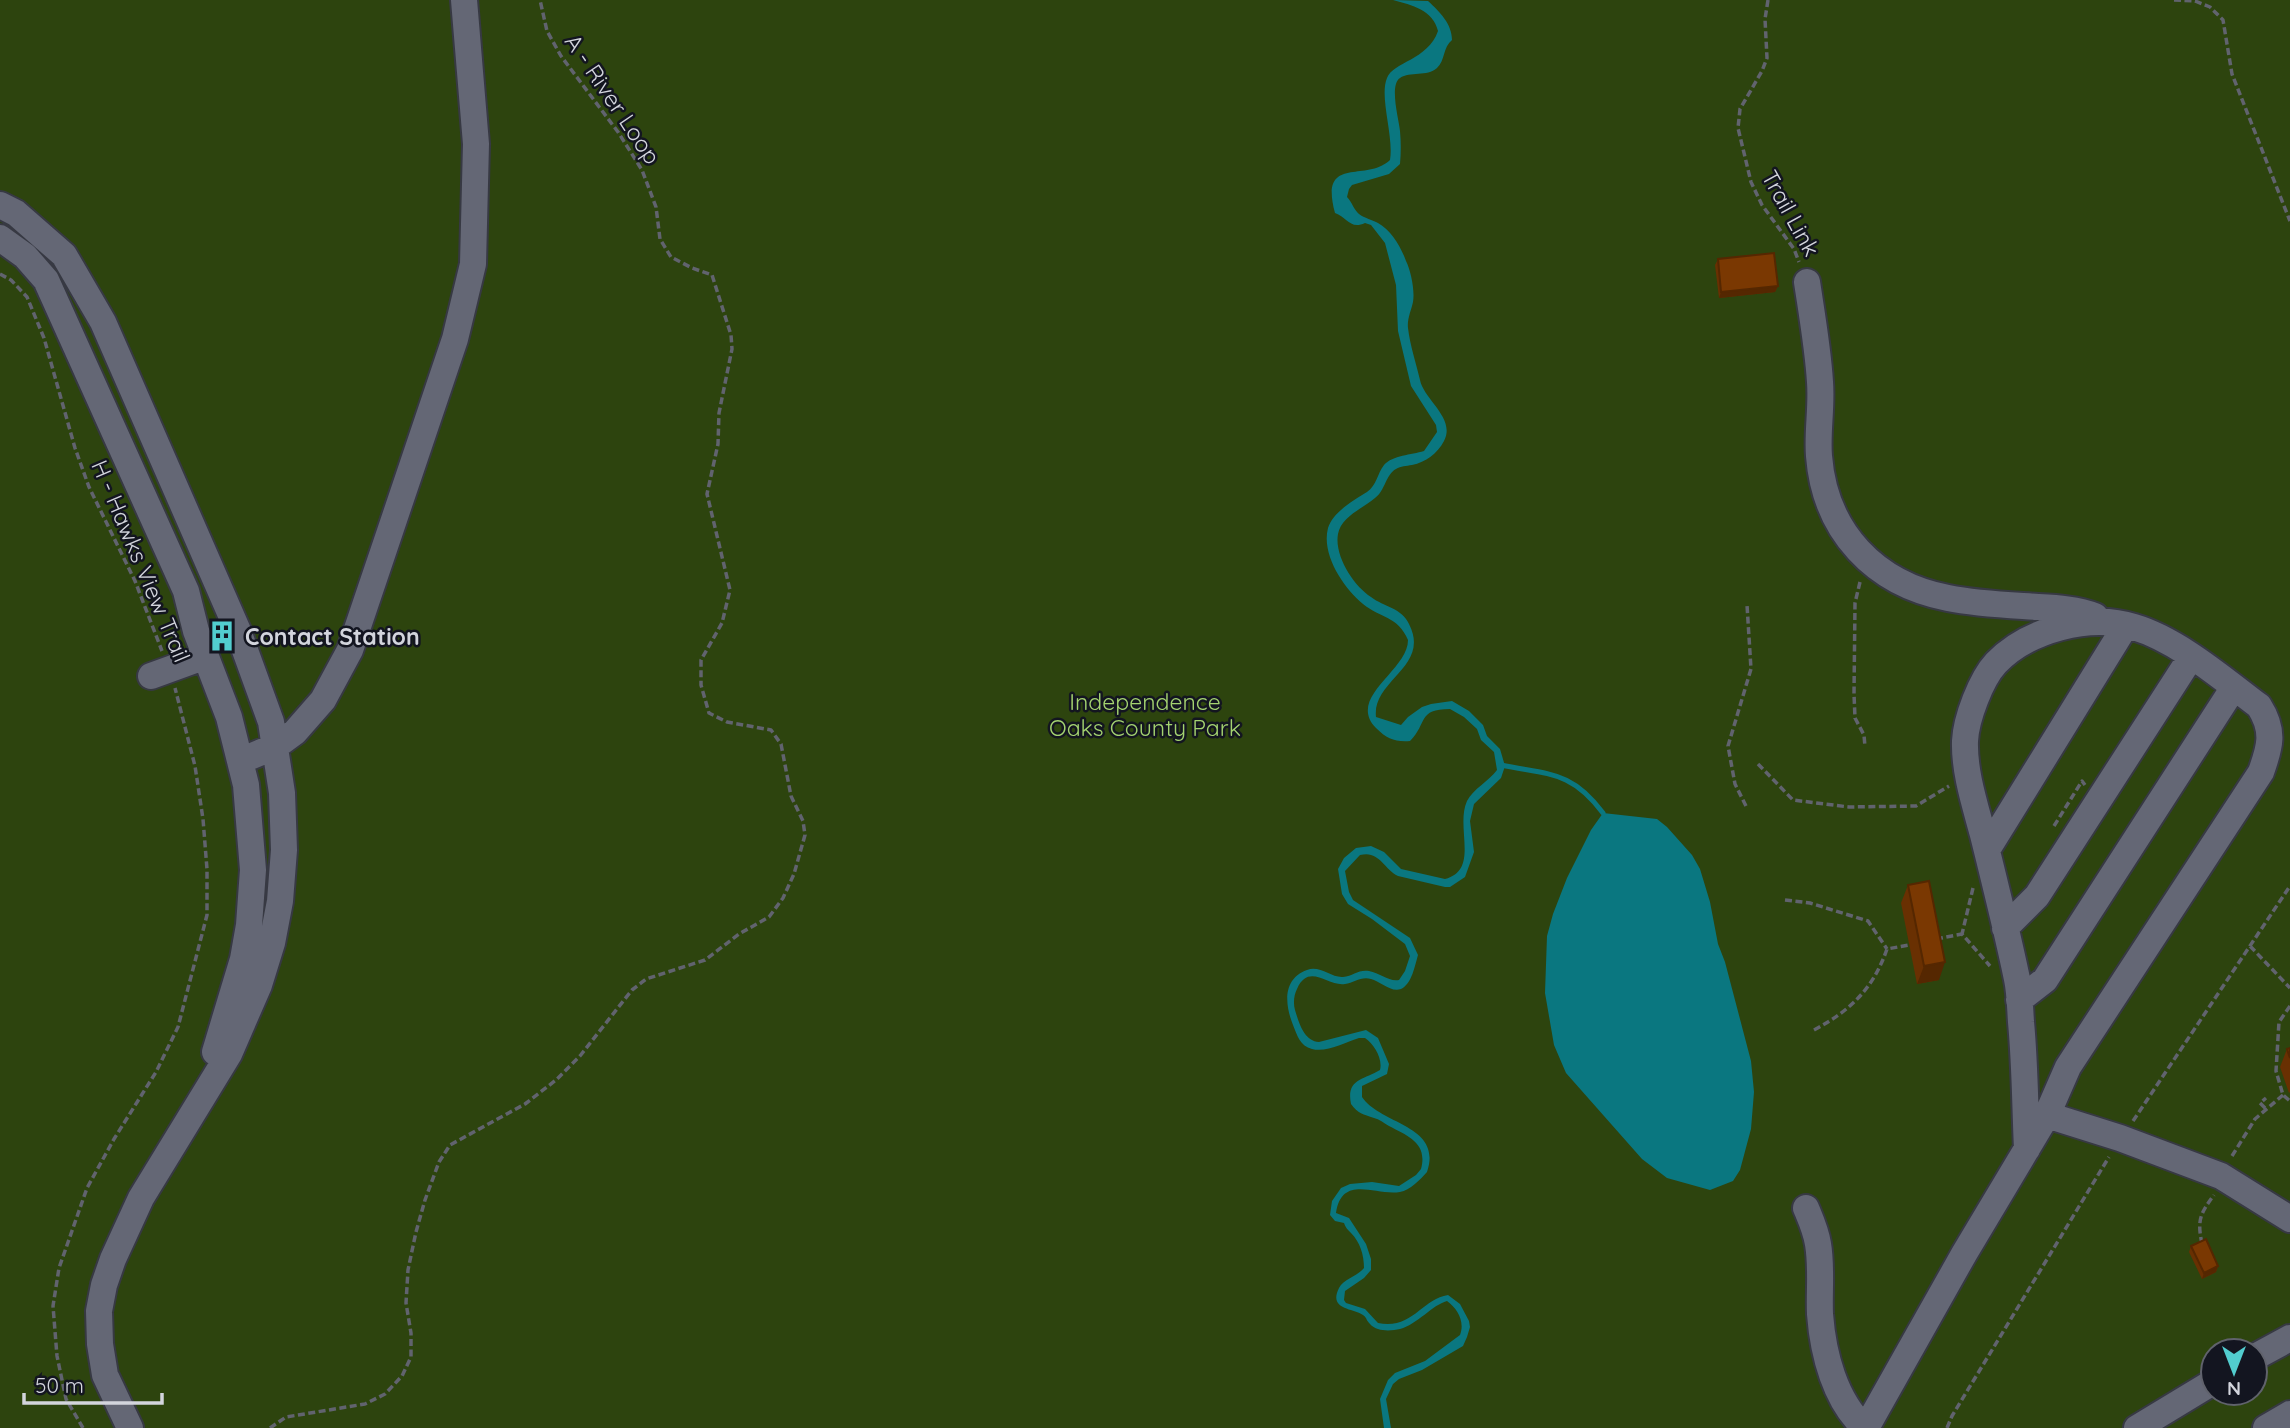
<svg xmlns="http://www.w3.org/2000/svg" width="2290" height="1428" font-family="Quicksand,sans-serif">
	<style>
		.green { fill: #2d440e; fill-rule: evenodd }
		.water { fill: #0a7780 }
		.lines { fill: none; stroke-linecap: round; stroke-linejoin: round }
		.stream { stroke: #0a7780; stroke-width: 5 }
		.minor-casing { stroke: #373943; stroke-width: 30 }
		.path { stroke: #61636e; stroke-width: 3.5; stroke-dasharray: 7 3.5; stroke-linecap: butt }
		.minor { stroke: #646775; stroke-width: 26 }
		.wall { fill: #693002 }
		.shaded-wall { fill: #552701 }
		.building { fill: #7a3802; stroke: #552701; stroke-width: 2 }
		.labels { text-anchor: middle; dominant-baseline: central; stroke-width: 5; stroke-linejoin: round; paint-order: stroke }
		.street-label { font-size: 23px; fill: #d3d5dd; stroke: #131520 }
		.poi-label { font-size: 23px; font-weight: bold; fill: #d3d5dd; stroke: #131520; text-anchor: start }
		.park-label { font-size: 23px; fill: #a4d370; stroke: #131520 }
	</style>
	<rect width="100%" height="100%" fill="#1c1e2a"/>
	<path class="green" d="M0,0h2290v1428h-2290zM2213,1351h42v42h-42z"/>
	<path class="water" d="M1393,0l35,1c12,11 24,23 24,39 -9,7 -7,21 -15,28 -10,9 -27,3 -37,10 -11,7 -1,42 0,53 1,11 1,22 0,33l-11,10 -37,11 -3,4 -2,8c5,5 7,13 12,17 5,4 14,6 19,9 13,7 23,24 28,38 5,10 9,30 7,41 -2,9 -6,17 -5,26 2,17 8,35 12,52 4,20 36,38 24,61 -7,13 -18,21 -32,24 -6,1 -11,1 -16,4 -10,5 -11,22 -21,29 -12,10 -34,19 -37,36 -4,22 16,52 33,63 13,10 31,11 38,27 22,43 -37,56 -33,93l25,8 7,-8 14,-10 9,-3 21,-3 17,10 14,14 4,11 13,13 5,17 -4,12 -27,26 -4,17 4,31 -9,25 -15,10h-5l-47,-11c-15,-8 -19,-26 -38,-21l-15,16 4,21 4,8 57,38 8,17c-3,10 -6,29 -17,34 -10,4 -21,-8 -30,-10 -10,-3 -17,4 -26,5 -17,3 -36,-22 -48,5 -3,6 -4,14 -2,21 4,13 9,31 24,32l47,-12 12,8 11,26 -2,10 -25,12v11c19,28 81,28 65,75 -7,8 -17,18 -27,20 -25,4 -58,-18 -64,21l13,5 17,26 5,15v11l-7,8 -19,13 -1,9 2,3 19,6 13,14c34,7 44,-24 70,-28l12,9 9,17 1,6 -3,10 -4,9 -41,24 -23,9 -6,5 -7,15 5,29h-7l-4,-29 8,-19 7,-7 30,-12 35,-26c5,-13 -2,-26 -13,-34 -15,4 -29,23 -47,28 -9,2 -23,3 -30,-5 -5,-5 -2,-5 -7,-9 -10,-7 -35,-5 -24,-27 4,-9 19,-12 25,-20 0,-13 -4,-26 -13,-35 -3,-3 -6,-6 -7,-10l-9,-2 -5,-6 2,-14 9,-13 9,-4 22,-2 27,4 17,-11 5,-6c7,-26 -13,-33 -32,-43 -5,-3 -10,-7 -15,-8 -11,-4 -16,-4 -23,-14 -5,-25 12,-24 29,-34 3,-11 -6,-26 -15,-32h-6c-13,4 -33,15 -47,11 -12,-3 -15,-14 -19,-24 -8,-20 -11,-46 14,-55 13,-5 24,8 36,7 10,-1 16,-8 26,-6 11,2 20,11 30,9l6,-9 5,-15 -5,-12 -33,-25 -24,-15 -6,-10 -4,-25 6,-11 12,-10 15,-2 13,6 17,17 44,10c35,-9 10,-52 22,-78 6,-12 22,-20 30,-31l-3,-18 -13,-12 -4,-11 -13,-12 -14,-8c-33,0 -22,14 -40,32 -15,1 -23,-2 -34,-13 -30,-31 32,-57 32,-88 -10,-24 -28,-22 -45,-36 -19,-16 -42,-49 -35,-76 5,-16 26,-28 39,-36 10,-7 10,-18 17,-27 9,-10 27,-10 40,-14l13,-19 -1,-7 -25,-39 -13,-55 -2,-46 -11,-42 -14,-18 -6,-2c-15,7 -18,-6 -30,-10 -16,-59 31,-30 55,-53 4,-24 -11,-63 -3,-82 6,-16 41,-18 51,-47 -5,-21 -26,-26 -45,-31z
		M1603,813l54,6 10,8 25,28 8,14 10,33 8,42 7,18 26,99 3,31 -3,37 -11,41 -7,11 -23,9 -43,-12 -25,-19 -76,-86 -12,-28 -9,-52 2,-57 6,-22 14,-36 24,-48z"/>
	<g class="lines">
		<path class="stream" d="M1501,765c47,10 70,5 102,48"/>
		<g class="minor-casing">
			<path id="minor" d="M0,205l16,8 48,42 39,67 135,309 33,91 11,71 2,57 -4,51 -8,42 -13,42 -30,69 -88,144 -28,61 -9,26 -5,26 1,33 5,31 25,53
				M0,238l25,18 21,24 140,311 10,40 33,86 17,68 7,85 -4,55 -6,34 -28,93
				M1807,282c5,33 11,67 13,100 2,25 -3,50 -1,74 6,76 56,128 129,142 30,6 60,7 90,9 19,1 39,2 57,9
				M151,676l55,-20
				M240,761l36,-15 19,-14 28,-32 27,-50 105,-311 18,-75 3,-120 -12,-144
				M1987,850l139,-225
				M2005,928l32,-32 154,-239
				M2019,1000l26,-20 189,-293
				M2047,1115l73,23 101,38 69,43
				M1806,1208c5,12 10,23 12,36 4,23 1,47 2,70 3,40 15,87 45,114
				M2255,1357l35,-19
				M1866,1428l98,-174 83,-139 21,-48 193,-295c9,-25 14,-41 -2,-66 -36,-27 -81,-66 -125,-79 -45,-14 -106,3 -138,36 -15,16 -30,56 -31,78 -1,31 10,64 18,94 12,48 24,96 34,144 3,14 3,29 4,43 4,42 4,84 6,127
				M2137,1428l76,-46
				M2266,1428l24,-14"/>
		</g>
		<path class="path" d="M1768,0l-3,19 2,39 -5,13 -22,38 -2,19 13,54 11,23 32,44 5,13
			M2174,0l21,1 15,6 13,13 9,54 58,147
			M0,274l11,6 16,17 17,41 31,110 14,39 46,94 27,70
			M1860,582l-5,21 -1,91 1,24 9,17 1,12
			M1758,764l35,36 56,7 67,-1 33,-20
			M1746,806l-11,-22 -7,-38 23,-77 -4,-64
			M2054,826l28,-45 3,4
			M1973,888l-11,46 28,32
			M1785,900l25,3 58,18 19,28
			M1936,939l26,-5
			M2250,946l40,42
			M2290,1006l-11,16 -3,49 7,24 7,6
			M1814,1030c37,-20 59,-41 73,-81l22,-4
			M2265,1108l-5,-5 6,-5
			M2133,1121l157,-235
			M2232,1156l23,-37 28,-24
			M2202,1244c-5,-24 -2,-30 12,-49
			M83,1428l-17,-29 -9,-43 -4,-50 6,-38 28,-80 27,-49 42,-67 22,-45 29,-112v-46l-4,-50 -8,-53 -20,-78
			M270,1428l16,-11 79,-13 20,-10 17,-18 9,-19v-24l-5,-30 2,-33 8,-38 9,-32 14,-38 11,-17 75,-41 31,-24 24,-24 52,-66 14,-11 59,-19 34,-26 30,-17 14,-19 11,-24 11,-39 -2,-14 -12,-25 -10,-52 -10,-14 -44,-8 -18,-9 -8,-28v-25l21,-37 8,-33 -23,-96 11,-50 1,-31 13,-64 -1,-14 -19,-60 -20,-7 -21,-11 -11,-18 -4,-32 -14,-37 -24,-38 -57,-76 -14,-25 -7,-31
			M1947,1428l5,-12 157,-259"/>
		<use href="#minor" class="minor"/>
	</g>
	<path class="wall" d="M1718,259l60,27 -3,6 -56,6 -4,-33z
		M215,624l11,21 -7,3 -7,-18z
		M1908,885l31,95 -22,4 -16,-81z
		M2290,1048v44l-1,1 -9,-26 7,-18z
		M2191,1246l27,20 -2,6 -14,7 -13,-27z"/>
	<path class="shaded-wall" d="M1778,286l-3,6 -56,6 2,-6z
		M229,639l-3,6 -7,3 2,-7z
		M1945,962l-6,18 -22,4 7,-18z
		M2218,1266l-2,6 -14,7 2,-6z"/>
	<path class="building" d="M1774,253l4,33 -57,6 -3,-33z
		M221,621l8,18 -8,2 -6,-17z
		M1929,881l16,81 -21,4 -16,-81z
		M2290,1048v10l-3,-9z
		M2206,1239l12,27 -14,7 -13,-27z"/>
	<defs>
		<g id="building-bare" transform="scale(2.415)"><path d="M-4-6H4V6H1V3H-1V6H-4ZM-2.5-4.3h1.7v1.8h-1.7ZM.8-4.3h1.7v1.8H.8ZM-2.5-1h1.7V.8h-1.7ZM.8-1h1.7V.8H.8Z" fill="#52cdcf" stroke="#131520" stroke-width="2.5" paint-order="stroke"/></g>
	</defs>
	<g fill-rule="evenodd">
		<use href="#building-bare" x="222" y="636"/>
	</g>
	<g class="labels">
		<g class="street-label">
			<text transform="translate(613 99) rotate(56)">A - River Loop</text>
			<text transform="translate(1791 213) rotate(61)">Trail Link</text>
			<text transform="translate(141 561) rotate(67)">H - Hawks View Trail</text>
		</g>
		<g class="poi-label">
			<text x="245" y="636">Contact Station</text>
		</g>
		<g class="park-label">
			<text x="1145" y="701">Independence<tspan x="1145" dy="26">Oaks County Park</tspan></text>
		</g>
	</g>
	<g transform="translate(2234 1372) rotate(180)"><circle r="33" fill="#131520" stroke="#60626c" stroke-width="2"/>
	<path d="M0-5L12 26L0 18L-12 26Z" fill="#52cdcf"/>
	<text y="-10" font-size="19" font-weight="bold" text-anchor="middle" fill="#d3d5dd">N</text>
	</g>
	<path d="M24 1393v10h138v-10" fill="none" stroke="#d3d5dd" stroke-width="3.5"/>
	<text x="35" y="1393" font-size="21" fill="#d3d5dd" stroke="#131520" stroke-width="5" paint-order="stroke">50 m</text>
</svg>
